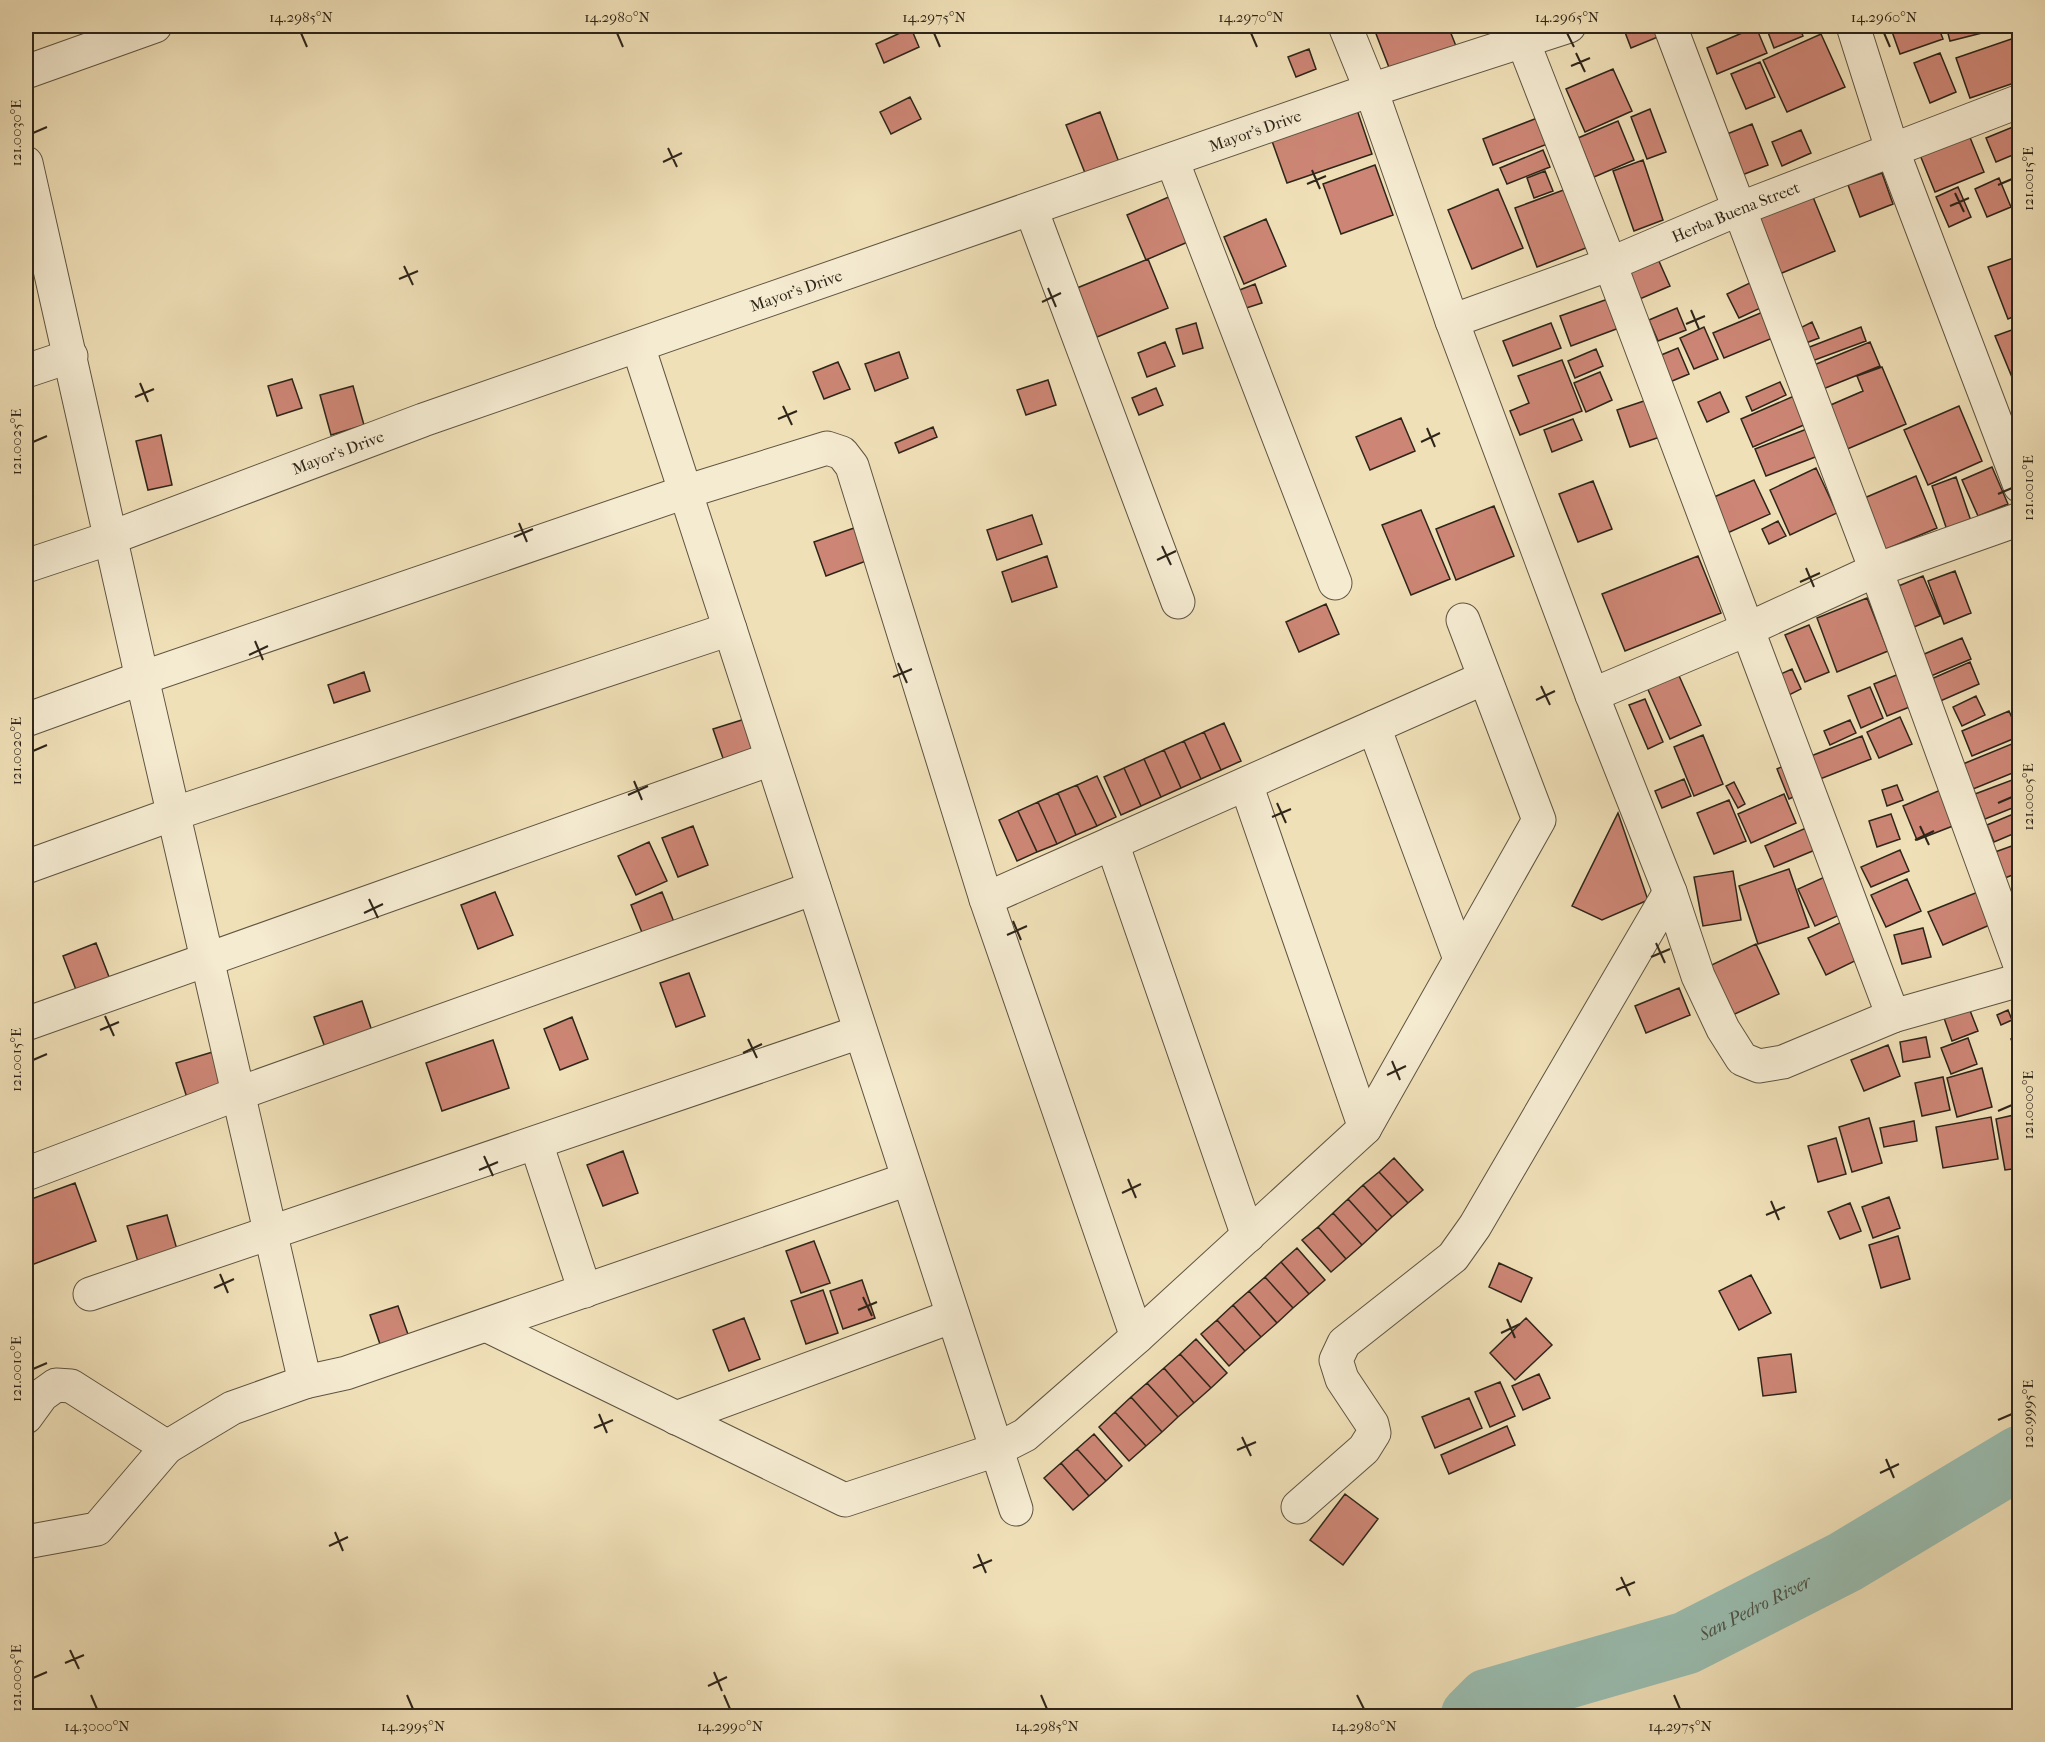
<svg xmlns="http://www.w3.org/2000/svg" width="2045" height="1742" font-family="'IM FELL French Canon',serif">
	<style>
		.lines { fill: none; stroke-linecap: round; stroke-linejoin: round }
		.river { stroke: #9abdb0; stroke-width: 63 }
		.building { fill: #cd8675; stroke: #2e2519; stroke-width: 1.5 }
		.minor-casing { stroke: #5e5441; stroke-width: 35 }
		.minor { stroke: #f5ebd1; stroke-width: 33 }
		.ticks { fill: none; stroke: #2e2519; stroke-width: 2 }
		.labels { text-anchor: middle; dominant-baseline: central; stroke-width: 5; stroke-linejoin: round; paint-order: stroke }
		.street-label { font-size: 16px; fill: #2e2519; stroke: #f5ebd1 }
		.water-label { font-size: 18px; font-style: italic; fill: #4e5346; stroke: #f5ebd1 }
		.neatline { fill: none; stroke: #2e2519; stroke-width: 2 }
		.ticks-label { font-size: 15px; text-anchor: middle; fill: #2e2519 }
	</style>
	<rect width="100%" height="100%" fill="#f0e0b8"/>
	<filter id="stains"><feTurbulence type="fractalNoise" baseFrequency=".00333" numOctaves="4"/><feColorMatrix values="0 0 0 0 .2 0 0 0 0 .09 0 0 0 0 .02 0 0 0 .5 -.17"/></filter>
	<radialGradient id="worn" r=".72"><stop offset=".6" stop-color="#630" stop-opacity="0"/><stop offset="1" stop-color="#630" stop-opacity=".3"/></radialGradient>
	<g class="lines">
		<path class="river" id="s1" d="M1472,1716l16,-16 198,-57 159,-81 175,-105"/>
	</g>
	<path class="building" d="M1373,26h75l8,20 -66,24z
		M1627,26h35l3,8 -34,14 -8,-21z
		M1770,26h29l4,10 -29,12 -8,-21z
		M1890,26h48l5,13 -43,15z
		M1946,26h51l1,3 -48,12z
		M1756,27l11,26 -50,21 -10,-26z
		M911,28l8,19 -35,16 -8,-19z
		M1821,34l24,53 -58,25 -24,-52z
		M2020,36v45l-50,17 -14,-40z
		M1309,49l7,20 -20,8 -8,-20z
		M1940,53l16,39 -26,11 -16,-40z
		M1760,62l15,35 -29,12 -15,-35z
		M1613,69l19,42 -47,21 -19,-43z
		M910,97l11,22 -30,15 -11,-22z
		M1353,98l19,56 -85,29 -20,-56z
		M1650,109l16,43 -19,7 -16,-42z
		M1100,112l20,53 -33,13 -21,-53z
		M1545,115l10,26 -62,24 -10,-26z
		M1618,121l16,39 -40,17 -16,-39z
		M1752,124l16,41 -26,10 -15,-41z
		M2020,124v28l-24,10 -10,-24z
		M1801,130l10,23 -29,13 -10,-24z
		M1969,135l15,37 -49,20 -15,-37z
		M1543,150l7,17 -43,17 -7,-16z
		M1643,160l20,60 -29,11 -21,-60z
		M1375,165l18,50 -52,19 -18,-50z
		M1545,171l8,20 -19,7 -7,-20z
		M1882,173l11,31 -33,13 -12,-32z
		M1999,178l12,29 -24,10 -12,-28z
		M1958,187l13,30 -22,10 -13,-30z
		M1569,188l22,58 -54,21 -22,-59z
		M1498,189l25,59 -51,21 -24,-59z
		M1171,196l19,45 -44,19 -19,-45z
		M1813,197l22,54 -58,24 -22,-55z
		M1266,219l20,47 -42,18 -20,-47z
		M1654,250l16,36 -35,15 -16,-36z
		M2019,256l1,58 -12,5 -20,-52z
		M1148,259l20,49 -71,29 -20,-49z
		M1756,280l11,25 -28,13 -12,-24z
		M1255,284l7,19 -19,6 -6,-18z
		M1608,299l11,29 -48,18 -11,-30z
		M1677,308l9,22 -28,11 -9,-21z
		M1770,309l10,26 -56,23 -11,-25z
		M1812,322l7,16 -13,5 -6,-15z
		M1196,323l7,25 -20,6 -7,-25z
		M1551,323l10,25 -48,18 -10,-25z
		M1704,327l14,32 -24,10 -14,-31z
		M1861,327l5,14 -54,20 -5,-13z
		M2020,327v53l-6,2 -19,-46z
		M1165,342l10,24 -28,11 -9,-24z
		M1870,342l10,24 -57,23 -9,-24z
		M1678,348l11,26 -24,10 -11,-26z
		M1596,349l7,17 -28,12 -7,-17z
		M899,352l9,26 -33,13 -10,-27z
		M1562,360l20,51 -62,24 -10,-24 19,-8 -11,-27z
		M838,362l12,27 -26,10 -11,-27z
		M1882,367l24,57 -61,26 -19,-43 37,-16 -6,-15z
		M1600,372l12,28 -26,12 -12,-29z
		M292,379l10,29 -25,8 -9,-30z
		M1048,380l8,25 -30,10 -9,-25z
		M1780,382l6,13 -34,16 -6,-14z
		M353,386l11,39 -33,10 -11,-40z
		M1156,388l7,17 -24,10 -7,-17z
		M1720,392l9,20 -22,10 -9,-20z
		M1801,393l12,28 -60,26 -12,-28z
		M1659,396l13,37 -42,14 -13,-37z
		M1959,406l23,55 -54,24 -24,-55z
		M1401,418l14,33 -45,19 -14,-33z
		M1573,419l9,21 -30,12 -8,-22z
		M933,427l4,10 -38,16 -4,-10z
		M1812,427l11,27 -57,22 -11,-27z
		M161,435l11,50 -24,5 -12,-49z
		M1992,467l16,37 -30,12 -16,-36z
		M1816,468l21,45 -47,22 -20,-45z
		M1916,476l21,52 -53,22 -22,-51z
		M1956,477l15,44 -24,9 -15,-44z
		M1754,480l16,34 -47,21 -16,-35z
		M1593,481l19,48 -34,13 -19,-48z
		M1494,506l20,50 -58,24 -20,-51z
		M1421,510l29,69 -39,16 -29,-70z
		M1032,515l10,29 -45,16 -10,-30z
		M1778,521l8,15 -17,8 -7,-15z
		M854,528l12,33 -40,15 -12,-34z
		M1047,556l10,31 -45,15 -10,-30z
		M1698,556l23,57 -96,38 -23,-57z
		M1955,571l16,42 -27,11 -16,-43z
		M1923,576l17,40 -26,11 -18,-40z
		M1867,598l21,53 -51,21 -20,-54z
		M1326,604l13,30 -40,18 -13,-30z
		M1809,625l20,47 -24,10 -20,-47z
		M1962,638l9,21 -40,17 -9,-21z
		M1970,662l9,22 -41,18 -9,-22z
		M1676,669l25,56 -31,14 -25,-56z
		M1792,669l9,20 -20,10 -9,-21z
		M364,672l6,19 -36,12 -6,-18z
		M1904,672l13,32 -30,12 -13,-32z
		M1870,687l13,31 -22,10 -13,-32z
		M1976,696l9,19 -23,11 -9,-19z
		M1645,699l18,43 -15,7 -19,-44z
		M2009,711l11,25 -48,20 -10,-25z
		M1900,717l12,27 -33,14 -12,-26z
		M745,719l13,37 -32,11 -13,-38z
		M1850,720l6,13 -26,12 -6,-14z
		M1224,723l17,38 -20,9 -17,-38z
		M1204,732l17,38 -20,9 -17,-38z
		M1703,735l20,49 -29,12 -20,-49z
		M1862,736l9,23 -51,20 -9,-23z
		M1184,741l17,38 -20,9 -17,-38z
		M2019,741l1,29 -47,19 -10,-25z
		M1164,750l17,38 -20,9 -17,-38z
		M1144,759l17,38 -20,9 -17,-38z
		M1792,762l12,30 -15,7 -12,-30z
		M1124,768l17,38 -20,9 -17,-38z
		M1097,776l19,41 -19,9 -20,-41z
		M2020,777v28l-35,14 -10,-25z
		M1684,779l7,17 -29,12 -7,-17z
		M1734,782l11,22 -7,4 -12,-22z
		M1077,785l20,41 -21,9 -18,-42z
		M1897,785l6,15 -16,6 -5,-16z
		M1943,789l15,35 -41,16 -14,-34z
		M1058,793l18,42 -19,9 -19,-42z
		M1784,794l12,29 -45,20 -13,-29z
		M1729,800l17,41 -32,13 -17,-41z
		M1038,802l19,42 -20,8 -19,-41z
		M1018,811l19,41 -20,9 -18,-41z
		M2018,812l2,19 -26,11 -7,-17z
		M1618,813l30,87 -46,20 -30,-14z
		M1891,814l9,25 -23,8 -8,-26z
		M693,826l15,39 -30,12 -16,-39z
		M26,827l11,30 -11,5z
		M1806,828l9,22 -41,17 -9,-21z
		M649,842l18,39 -31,14 -18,-39z
		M2020,843v29l-15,6 -10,-26z
		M1900,850l9,21 -38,16 -10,-20z
		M1789,869l20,58 -51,17 -19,-58z
		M1733,871l8,49 -38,6 -9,-49z
		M1827,876l17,37 -29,13 -17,-37z
		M1907,879l14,32 -35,16 -15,-32z
		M495,892l18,43 -35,14 -17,-44z
		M662,892l16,40 -31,13 -16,-40z
		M1978,892l14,32 -49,21 -15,-33z
		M1846,920l17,37 -37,18 -18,-37z
		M1923,928l8,29 -29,7 -8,-29z
		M96,943l15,39 -33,13 -15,-39z
		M1756,944l23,50 -53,24 -23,-49z
		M689,973l16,43 -29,11 -16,-44z
		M1679,988l11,27 -44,18 -11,-27z
		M362,1001l12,36 -47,16 -13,-36z
		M1969,1008l9,23 -26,10 -8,-23z
		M2008,1010l4,10 -11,5 -4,-10z
		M572,1017l16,42 -28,11 -16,-41z
		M2020,1035v16l-4,1 -5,-13z
		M1926,1037l4,20 -27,5 -3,-20z
		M1968,1038l9,26 -26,10 -10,-26z
		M493,1040l16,48 -67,23 -16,-48z
		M1888,1045l12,31 -36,15 -13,-31z
		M216,1051l12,38 -40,12 -12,-38z
		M1982,1068l10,39 -35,10 -10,-39z
		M1943,1077l7,33 -28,6 -7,-33z
		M2014,1115l6,32v21l-15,2 -9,-51z
		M1991,1117l7,42 -55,9 -7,-41z
		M1869,1118l13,45 -30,9 -13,-45z
		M1914,1121l3,20 -33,6 -4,-19z
		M1836,1138l10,36 -28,8 -10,-36z
		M623,1151l15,42 -35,13 -16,-41z
		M1394,1158l29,32 -15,13 -29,-31z
		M1379,1172l29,31 -16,14 -29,-32z
		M2020,1181v27l-8,-25z
		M75,1183l21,58 -70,26v-66z
		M1363,1185l29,32 -15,14 -29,-32z
		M1889,1197l11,31 -27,10 -11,-31z
		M1348,1199l29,32 -15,14 -29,-32z
		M1850,1203l11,28 -21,8 -12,-27z
		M1333,1213l29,32 -16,14 -28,-32z
		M167,1215l11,38 -39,12 -12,-39z
		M1318,1227l28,32 -15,13 -29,-32z
		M1898,1236l12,43 -29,9 -12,-43z
		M814,1241l16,42 -29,10 -15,-42z
		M1297,1248l28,32 -16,14 -28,-32z
		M1281,1262l28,32 -16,14 -28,-31z
		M1499,1263l33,15 -11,24 -32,-15z
		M1751,1275l20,38 -32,17 -20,-39z
		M1265,1277l28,31 -16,15 -28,-32z
		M862,1280l13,38 -32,11 -13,-38z
		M823,1290l15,43 -32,11 -15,-43z
		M1249,1291l28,32 -16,14 -28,-32z
		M1233,1305l28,32 -16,14 -28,-31z
		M398,1306l12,34 -28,10 -12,-35z
		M744,1318l16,41 -31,12 -16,-41z
		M1526,1318l26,27 -37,35 -25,-27z
		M1217,1320l28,31 -16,15 -28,-32z
		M1196,1339l31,34 -16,15 -31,-34z
		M1180,1354l31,34 -17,15 -30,-35z
		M1791,1354l5,38 -33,4 -5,-38z
		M1164,1368l30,35 -16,14 -31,-34z
		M1539,1374l11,24 -27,12 -11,-24z
		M1500,1382l15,34 -25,11 -15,-35z
		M1147,1383l31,34 -16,15 -31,-35z
		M1131,1397l31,35 -16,14 -31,-34z
		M1469,1398l13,30 -47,20 -13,-31z
		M1115,1412l31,34 -17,15 -30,-34z
		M1507,1426l8,19 -66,29 -8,-19z
		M1094,1434l28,32 -16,15 -29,-32z
		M1077,1449l29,32 -17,15 -28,-33z
		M1061,1463l28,33 -16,14 -29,-32z
		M1345,1494l33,25 -35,46 -33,-25z"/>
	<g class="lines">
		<g class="minor-casing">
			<g id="minor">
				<path d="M1345,26l26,64 81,231 140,374 78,197 28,84 25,53 19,30 17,7 24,-4 110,-46 127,-36"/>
				<path d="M1517,26l93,238 283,752"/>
				<path d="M1670,26l206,544 144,395"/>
				<path d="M1853,26l39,123 128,337"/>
				<path d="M26,72l129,-46"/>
				<path d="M1172,160l163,423"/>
				<path d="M26,163c40,171 77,343 116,515l163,704 -73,26 -65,39"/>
				<path d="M1031,209l147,393"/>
				<path id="s2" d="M1452,321l158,-57 129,-55 281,-108"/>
				<path d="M638,346l378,1163"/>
				<path d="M26,371l45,-15"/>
				<path id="s3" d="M26,566l84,-28 313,-118 948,-330 198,-64"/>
				<path d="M1592,695l156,-66 128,-59 144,-51"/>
				<path d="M26,720l116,-42 543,-186 142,-44 15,5 10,13 134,433 151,438"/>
				<path d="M1374,727l86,232"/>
				<path d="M1246,784l119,344"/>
				<path d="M1112,843l136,393"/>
				<path d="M26,867l147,-53 557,-185"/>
				<path d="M986,899l498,-221"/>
				<path d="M26,1024l745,-265"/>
				<path d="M536,1143l49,148"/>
				<path d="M26,1174l211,-80 577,-206"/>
				<path d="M90,1294l770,-262"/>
				<path d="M486,1325l359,175 151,-50 29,-15 112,-98 228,-209 174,-308 -76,-200"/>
				<path d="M305,1382l41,-9 562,-194"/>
				<path d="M26,1417l16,-22 14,-10 15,1 96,61 -70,82 -71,13"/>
				<path d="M676,1418l277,-102"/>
				<path d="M1298,1507l66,-58 10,-16 -2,-9 -30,-45 -6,-19 8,-17 109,-86 22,-31 195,-334"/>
			</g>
		</g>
		<use href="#minor" class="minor"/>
	</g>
	<path class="ticks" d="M301,33l6,14M617,33l6,14M934,33l6,14M1251,33l6,14M1567,33l7,14M1884,33l6,14M1576,53l9,19M1571,66l19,-8M33,133l14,-6M668,148l9,19M663,162l19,-9M1312,170l8,19M1307,184l19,-8M1998,185l14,-6M1955,193l9,19M1950,206l19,-8M404,266l9,19M399,279l19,-8M1048,288l8,19M1042,302l19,-9M1691,310l8,19M1686,324l19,-8M140,383l8,19M135,397l19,-8M783,406l9,19M778,419l19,-8M1427,428l8,19M33,442l14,-6M1421,442l19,-9M1998,494l14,-6M519,523l8,19M514,537l19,-8M1162,546l9,19M1157,560l19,-9M1806,568l8,19M1800,582l20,-9M255,641l8,19M249,655l19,-9M898,663l9,20M893,677l19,-8M1541,686l9,19M1536,700l19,-9M33,751l14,-6M634,781l8,19M628,795l20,-9M1277,803l9,20M1998,803l14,-6M1272,817l19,-8M1920,826l9,19M1915,840l19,-9M369,899l9,19M364,913l19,-9M1013,921l8,19M1007,935l20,-9M1656,943l9,20M1651,957l19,-8M105,1016l9,20M100,1030l19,-8M748,1039l9,19M743,1053l19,-9M33,1060l14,-6M1392,1061l8,19M1387,1075l19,-9M1998,1111l14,-6M484,1156l9,20M479,1170l19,-8M1128,1179l8,19M1122,1193l19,-9M1771,1201l8,19M1766,1215l19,-8M220,1274l8,19M214,1288l20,-9M863,1297l9,19M858,1310l19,-8M1507,1319l8,19M1501,1333l19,-9M33,1369l14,-6M599,1414l8,19M1998,1420l14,-6M594,1428l19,-8M1242,1437l9,19M1237,1450l19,-8M1886,1459l8,19M1880,1473l19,-9M335,1532l8,19M329,1546l19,-9M978,1554l8,19M973,1568l19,-8M1621,1577l9,19M1616,1590l19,-8M70,1650l9,19M65,1663l19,-8M714,1672l8,19M33,1678l14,-6M708,1686l19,-9M91,1695l6,14M407,1695l6,14M724,1695l6,14M1041,1695l6,14M1357,1695l7,14M1674,1695l6,14"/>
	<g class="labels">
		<g class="street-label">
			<text stroke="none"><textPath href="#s3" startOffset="1304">Mayor's Drive</textPath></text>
			<text stroke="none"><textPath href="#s2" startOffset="304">Herba Buena Street</textPath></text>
			<text stroke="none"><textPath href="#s3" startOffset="818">Mayor's Drive</textPath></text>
			<text stroke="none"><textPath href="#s3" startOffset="332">Mayor's Drive</textPath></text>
		</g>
		<g class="water-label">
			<text stroke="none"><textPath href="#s1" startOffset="306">San Pedro River</textPath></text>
		</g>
	</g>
	<rect width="2045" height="1742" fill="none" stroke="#f0e0b8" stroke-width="66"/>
	<rect x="33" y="33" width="1979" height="1676" class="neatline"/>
	<g class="ticks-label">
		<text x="301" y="22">14.2985°N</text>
		<text x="617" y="22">14.2980°N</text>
		<text x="934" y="22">14.2975°N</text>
		<text x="1251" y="22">14.2970°N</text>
		<text x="1567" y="22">14.2965°N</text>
		<text x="1884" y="22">14.2960°N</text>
		<text transform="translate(16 133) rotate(-90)" y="5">121.0030°E</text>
		<text transform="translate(2028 179) rotate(-90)" y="5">121.0015°E</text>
		<text transform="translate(16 442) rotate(-90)" y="5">121.0025°E</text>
		<text transform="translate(2028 488) rotate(-90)" y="5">121.0010°E</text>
		<text transform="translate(16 751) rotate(-90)" y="5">121.0020°E</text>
		<text transform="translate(2028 797) rotate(-90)" y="5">121.0005°E</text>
		<text transform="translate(16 1060) rotate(-90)" y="5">121.0015°E</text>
		<text transform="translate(2028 1105) rotate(-90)" y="5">121.0000°E</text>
		<text transform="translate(16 1369) rotate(-90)" y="5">121.0010°E</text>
		<text transform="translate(2028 1414) rotate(-90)" y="5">120.9995°E</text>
		<text transform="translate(16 1678) rotate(-90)" y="5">121.0005°E</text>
		<text x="97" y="1731">14.3000°N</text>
		<text x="413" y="1731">14.2995°N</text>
		<text x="730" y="1731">14.2990°N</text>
		<text x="1047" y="1731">14.2985°N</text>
		<text x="1364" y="1731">14.2980°N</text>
		<text x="1680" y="1731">14.2975°N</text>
	</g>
	<rect width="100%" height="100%" filter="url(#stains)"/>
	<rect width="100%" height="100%" fill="url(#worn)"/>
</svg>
